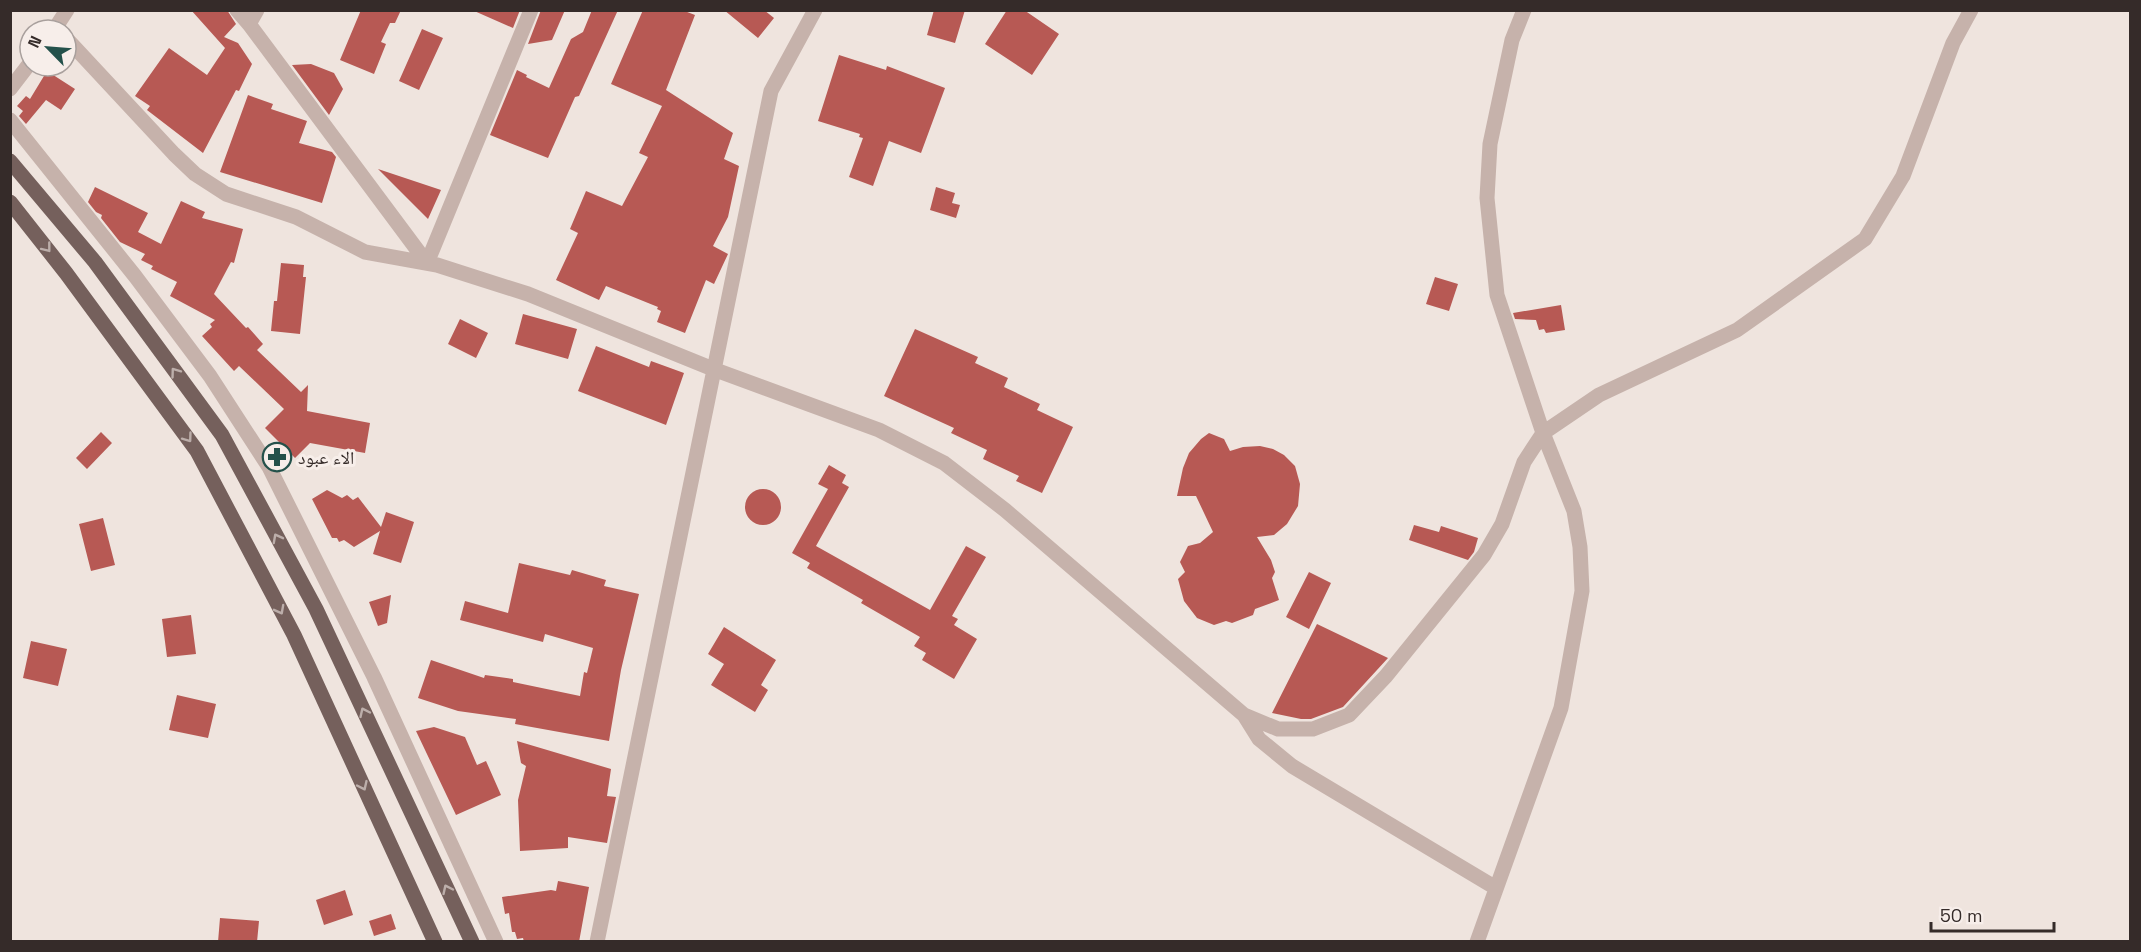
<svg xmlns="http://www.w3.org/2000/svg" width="2141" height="952" font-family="'Space Grotesk','Noto Naskh Arabic',sans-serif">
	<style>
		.building { fill: #b75954 }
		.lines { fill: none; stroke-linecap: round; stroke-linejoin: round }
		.minor { stroke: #c6b2ab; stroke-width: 15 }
		.major { stroke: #75605c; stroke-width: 15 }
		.oneway { stroke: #bcaeaa }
		.labels { text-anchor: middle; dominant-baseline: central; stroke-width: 6; stroke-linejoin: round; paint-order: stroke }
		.poi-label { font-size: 18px; fill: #352b29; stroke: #f7eeea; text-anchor: start }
	</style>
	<rect width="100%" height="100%" fill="#efe4de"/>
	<path class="building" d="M191,10h36l9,14 -12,13 14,6 14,21 -13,27 -3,-1 -33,63 -56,-43 3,-4 -15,-10 34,-48 38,27 18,-27z
		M361,10h40l-6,13h-5l-9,19 5,2 -12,30 -34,-14z
		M472,10h48l-7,18z
		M541,10h24l-13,30 -24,4z
		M592,10h26l-39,86 -4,1 -27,61 -58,-23 27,-65 10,5 -1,2 23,11 22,-49 12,-7z
		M643,10h39l13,5 -29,75 67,43 -9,26 15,7 -11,51 -15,29 15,8 -14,30 -8,-4 -21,53 -28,-11 4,-11 -4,-2 1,-2 -52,-21 -7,14 -43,-20 22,-47 -8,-4 16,-38 36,15 26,-49 -9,-4 23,-47 -51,-22z
		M724,10h40l10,8 -16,20z
		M934,10h31l-10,33 -28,-8z
		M1007,10h17l35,24 -27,41 -47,-31z
		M422,29l21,9 -24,52 -20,-9z
		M839,55l47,15 1,-4 58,22 -24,65 -32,-12 -16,45 -24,-9 14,-39 -4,-1 1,-3 -42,-13z
		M311,64l23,9 9,16 -14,26 -37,-50z
		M47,71l28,18 -14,21 -15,-10 -20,24 -7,-8 4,-5 -6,-5 9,-10 4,3z
		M248,95l25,9 -2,5 36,12 -8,22 33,9 4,5 -14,46 -102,-31z
		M378,169l63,21 -13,29z
		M95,187l53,26 -10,19 23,12 20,-43 24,11 -3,6 41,11 -9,34 -3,-1 -17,32 32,34 2,-1 15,17 -6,6 44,42 7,-7 -1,26 63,12 -5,30 -55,-10 -15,15 -30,-30 19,-19 -45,-43 -5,5 -32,-35 10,-9 -2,-3 5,-4 -45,-24 7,-14 -26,-13 2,-3 -12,-6 4,-6 -25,-12 -19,-24 1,-3 -6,-3 -8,-10z
		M936,187l19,6 -3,10 8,2 -4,13 -26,-8z
		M281,263l23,2 -1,12h3l-6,57 -29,-3 3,-30h3z
		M1435,277l23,7 -9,27 -23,-7z
		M1561,305l4,25 -19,3 -2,-4 -5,1 -3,-10 -21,-1 -2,-6z
		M523,314l54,15 -9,30 -53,-15z
		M460,319l28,14 -12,25 -28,-14z
		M915,329l63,28 -3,6 33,15 -4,9 36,17 -3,6 36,17 -31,66 -26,-12 3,-5 -36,-17 4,-9 -36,-17 3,-5 -70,-32z
		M596,346l53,21 2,-6 33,12 -18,52 -88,-34z
		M101,432l11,11 -25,26 -11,-11z
		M1209,433l15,6 6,12 13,-4 17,-1 13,3 11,6 11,11 5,18 -2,22 -11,18 -13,11 -17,2 14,23 4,12 -3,6 7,22 -24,9 -2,6 -21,8 -6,-2 -12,4 -17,-7 -13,-17 -6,-22 7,-7 -5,-10 8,-16 12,-3 13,-11 -17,-36h-19l6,-28 6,-15 12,-14z
		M829,465l17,10 -4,8 7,4 -33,59 114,64 36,-64 20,11 -34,59 6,3 -4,6 23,14 -23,40 -32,-19 4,-7 -12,-7 6,-9 -59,-34 2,-3 -56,-32 3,-5 -18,-10 36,-64 -10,-5z
		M745 507a18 18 0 1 1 36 0a18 18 0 1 1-36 0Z
		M327,490l15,8 5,-3 6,5 5,-3 23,30 5,-15 28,10 -13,41 -28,-9 7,-23 -26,16 -10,-7 -5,2 -2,-4h-5l-20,-39z
		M103,518l12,47 -24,6 -12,-47z
		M1414,525l25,7 2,-6 37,12 -4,14 -6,8 -59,-20z
		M519,563l51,12 2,-5 34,10 -2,6 35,8 -18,76 -12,71 -94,-17 1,-5 -58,-8 -40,-13 13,-38 53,18 1,-3 28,4v3l67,14 4,-24 3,1 6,-25 -48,-14 -2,8 -83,-22 5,-19 43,12z
		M1309,572l22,11 -22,46 -23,-12z
		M391,595l-4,28 -9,3 -9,-24z
		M191,615l5,39 -29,3 -5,-38z
		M1317,624l71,34 -45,49 -32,12h-10l-29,-6z
		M724,627l52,33 -15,25 7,5 -13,22 -44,-27 13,-21 -16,-10z
		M31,641l36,8 -9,37 -35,-8z
		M177,695l39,9 -8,34 -39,-8z
		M434,727l31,10 12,28 9,-4 15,34 -45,20 -40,-84z
		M517,741l94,28 -4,27 9,1 -9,46 -39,-6v11l-48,3 -2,-51 8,-34 -5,-3z
		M558,881l31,6 -10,55h-55l-1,-4 -6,1 -2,-7h-3l-3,-19 -4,1 -3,-17 49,-7 5,1z
		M345,890l8,25 -29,10 -8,-25z
		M391,914l5,15 -22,7 -5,-15z
		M220,918l39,3 -2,21h-39z"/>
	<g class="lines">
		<path class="minor" d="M237,10l12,14 178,239
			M249,24l8,-14
			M54,30l13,-20
			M66,38l108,116 21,20 31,20 70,23 69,35 72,13 91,29 185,75 166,61 65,33 61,47 239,205 34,14h35l36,-14 37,-39 98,-121 18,-31 22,-62 19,-29 56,-38 138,-65 128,-91 38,-63 50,-133 18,-33
			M10,89l20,-26
			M10,120l125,156 75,100 59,91 105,210 122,265
			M427,263l104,-253
			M1244,715l15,24 33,27 204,122
			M597,942l174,-851 44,-81
			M1477,942l84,-234 21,-117 -2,-44 -6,-36 -31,-78 -46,-138 -10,-97 3,-54 22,-104 12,-30"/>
		<path class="major" d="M10,161l85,101 127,173 94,174 156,333
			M10,202l56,71 131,178 97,184 141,307"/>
	</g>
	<defs><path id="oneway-chevron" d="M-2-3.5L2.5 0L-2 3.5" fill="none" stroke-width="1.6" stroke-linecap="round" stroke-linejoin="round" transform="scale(1.5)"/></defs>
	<g class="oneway">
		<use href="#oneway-chevron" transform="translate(47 248) rotate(52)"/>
		<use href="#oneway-chevron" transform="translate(175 372) rotate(-126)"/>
		<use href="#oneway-chevron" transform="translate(188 438) rotate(54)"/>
		<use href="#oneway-chevron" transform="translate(277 538) rotate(-118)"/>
		<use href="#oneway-chevron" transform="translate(280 610) rotate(62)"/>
		<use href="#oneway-chevron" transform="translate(364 712) rotate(-115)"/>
		<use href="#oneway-chevron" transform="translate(363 786) rotate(65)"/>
		<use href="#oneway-chevron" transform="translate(447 889) rotate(-115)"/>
	</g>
	<defs>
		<g id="pharmacy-ring" transform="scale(1.5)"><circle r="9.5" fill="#f7eeea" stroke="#24514b" stroke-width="1.5"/><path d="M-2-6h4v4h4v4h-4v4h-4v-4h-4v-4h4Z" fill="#24514b"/></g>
	</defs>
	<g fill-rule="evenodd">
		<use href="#pharmacy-ring" x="277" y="457"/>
	</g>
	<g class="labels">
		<g class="poi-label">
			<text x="298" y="457">الاء عبود</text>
		</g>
	</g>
	<rect width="2141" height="952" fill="none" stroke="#352b29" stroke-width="24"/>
	<g transform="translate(48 48) rotate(295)"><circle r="28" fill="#f7eeea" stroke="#a9a09d" stroke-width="1.5"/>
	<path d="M0-4.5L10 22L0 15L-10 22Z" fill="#24514b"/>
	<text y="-9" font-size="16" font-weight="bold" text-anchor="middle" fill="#352b29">N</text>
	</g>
	<path d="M1931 922v9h123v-9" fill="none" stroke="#352b29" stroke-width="3"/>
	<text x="1940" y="922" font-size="18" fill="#352b29" stroke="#f7eeea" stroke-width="4.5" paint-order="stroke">50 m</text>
</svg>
